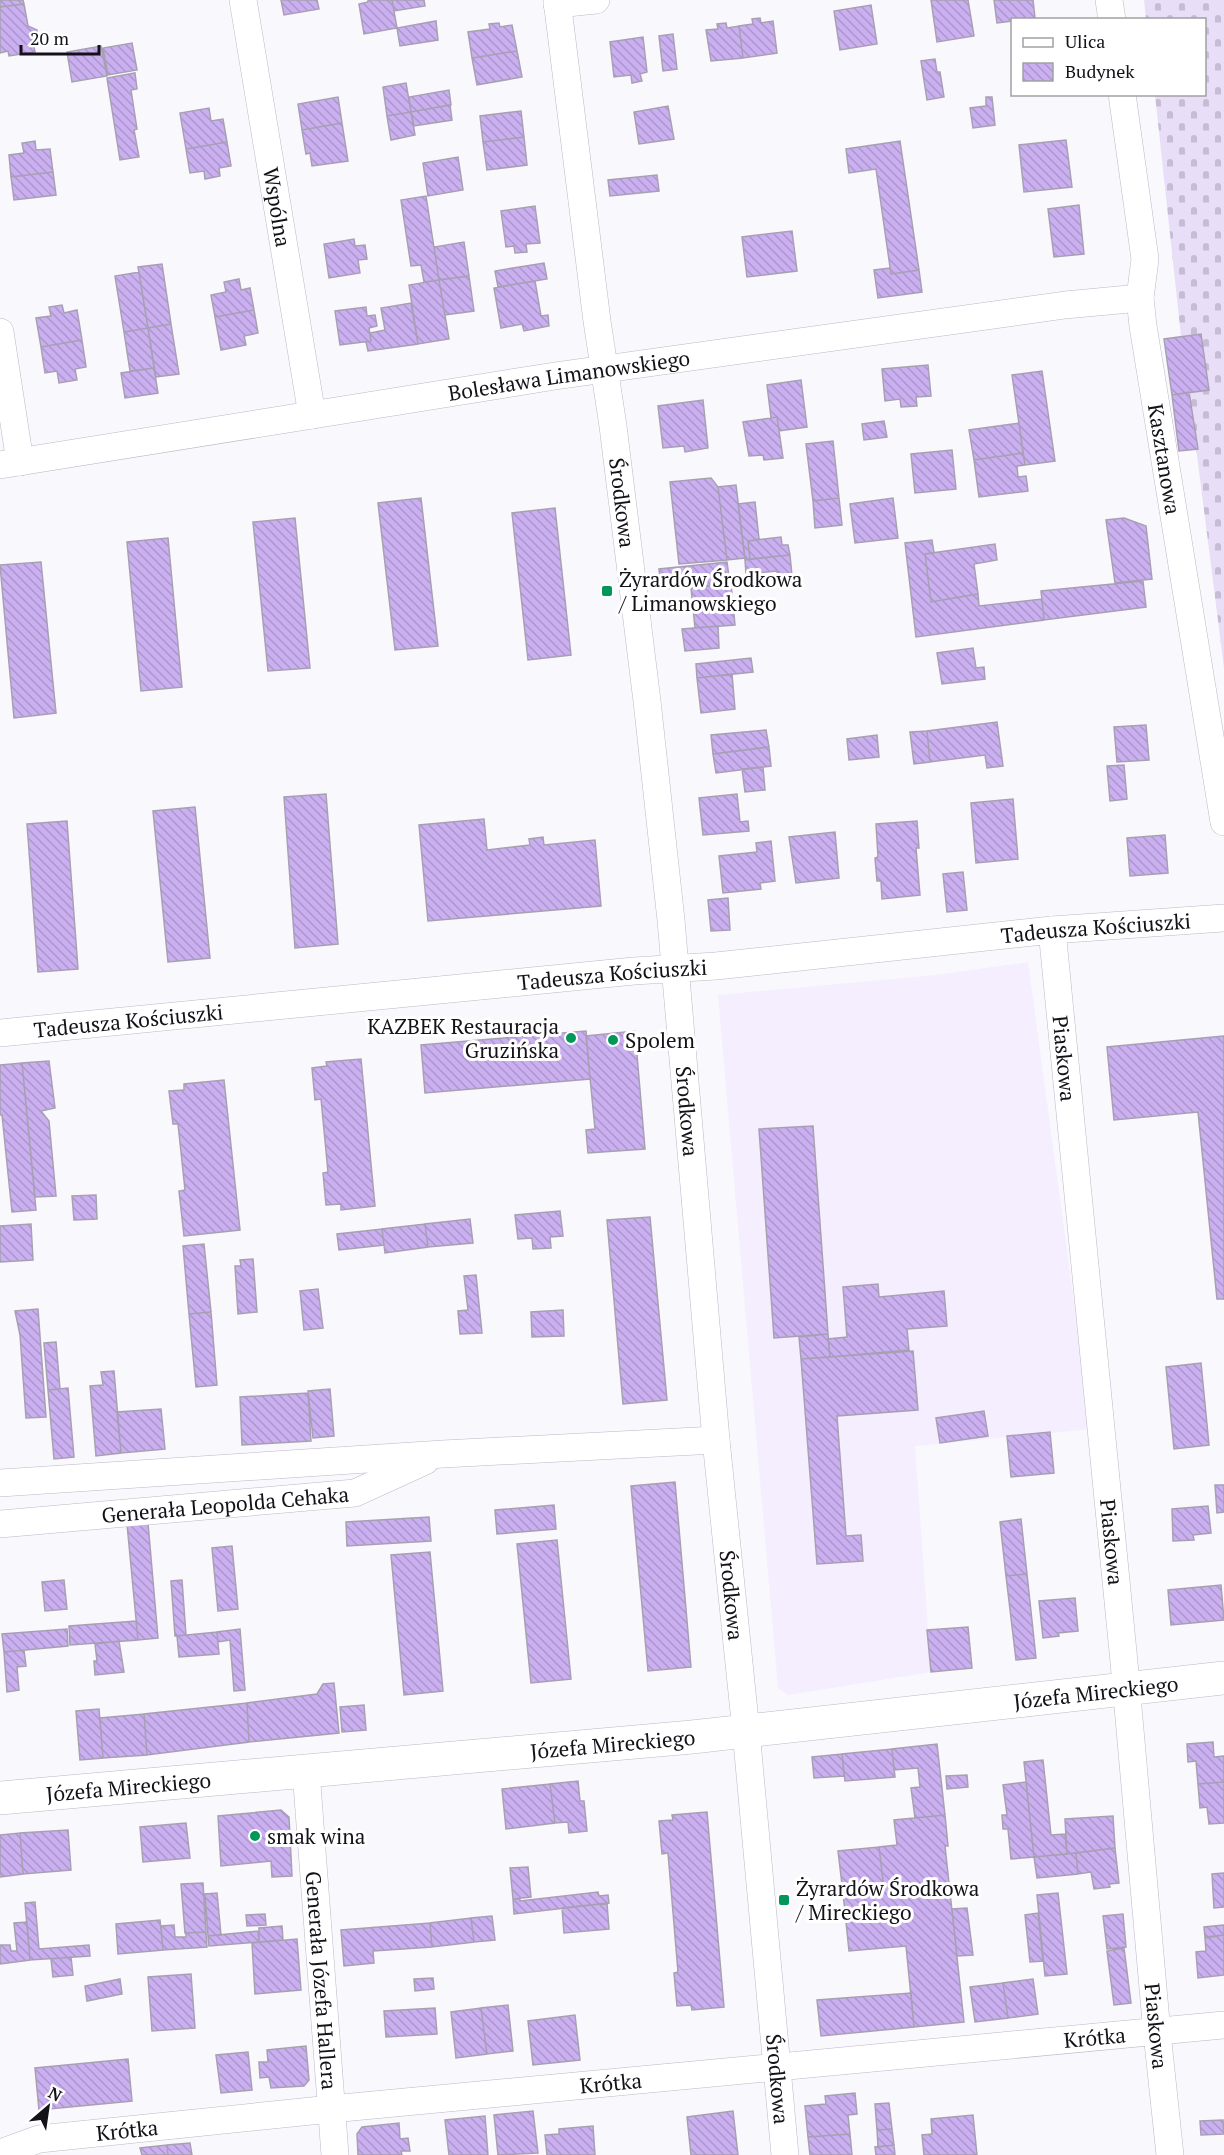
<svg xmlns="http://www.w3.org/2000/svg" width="1224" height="2155" font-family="'PT Serif',serif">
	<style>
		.built { fill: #f4eefe }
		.cemetery { fill: url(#cemetery-stones) }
		.building { fill: url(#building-back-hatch); stroke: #a7a0b2; stroke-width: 1.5 }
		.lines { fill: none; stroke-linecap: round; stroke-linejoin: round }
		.minor-casing { stroke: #beb7ca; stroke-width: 28 }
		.tertiary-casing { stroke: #beb7ca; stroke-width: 34 }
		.minor { stroke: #fff; stroke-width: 27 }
		.tertiary { stroke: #fff; stroke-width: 33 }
		.poi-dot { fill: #00985a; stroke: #fff; stroke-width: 2 }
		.labels { text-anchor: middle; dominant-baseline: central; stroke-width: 6; stroke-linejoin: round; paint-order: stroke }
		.street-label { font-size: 21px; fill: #141118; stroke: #fff }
		.poi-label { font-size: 21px; fill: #141118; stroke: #fff; text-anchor: start }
	</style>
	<defs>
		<pattern id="cemetery-stones" width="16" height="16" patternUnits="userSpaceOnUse" patternTransform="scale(1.5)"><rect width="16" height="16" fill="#e8def8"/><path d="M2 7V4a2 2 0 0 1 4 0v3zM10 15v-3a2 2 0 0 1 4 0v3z" fill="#c6bdd4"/></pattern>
		<pattern id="building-back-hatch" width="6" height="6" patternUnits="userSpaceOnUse" patternTransform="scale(1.5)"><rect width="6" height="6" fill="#cab0f0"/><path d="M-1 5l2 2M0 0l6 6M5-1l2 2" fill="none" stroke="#ad96cd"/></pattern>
	</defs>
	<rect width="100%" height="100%" fill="#f9f8fc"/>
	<path class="built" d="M1028,962l63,467 -176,17 16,226 -143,23 -10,-7 -60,-693 218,-20z"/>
	<path class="cemetery" d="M1144,0h80v668l-35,-276 20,-3 -8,-55 -20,2 -26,-241 49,-1v-74l-58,-1z"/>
	<path class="building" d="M0,0h23l1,4 -24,3z
		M281,0h36l2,9 -35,6z
		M368,0h24l5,28 -33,6 -5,-30 9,-2z
		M392,0h32l1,6 -31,5z
		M931,0h37l6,36 -37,6z
		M994,0h39l2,18 -23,2v1l-15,2z
		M24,4l4,22 9,4 2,9 -5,8 1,5 -26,4 -1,-5 -8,2v-46z
		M871,5l6,39 -37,6 -6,-39z
		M760,18l1,5 12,-2 4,32 -34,5 -4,-32 14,-2 -1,-5z
		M436,21l2,19 -38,6 -3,-18z
		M499,23l1,4 12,-2 5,26 -45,7 -4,-26 22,-3 -1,-5z
		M726,23l1,5 12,-2 4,32 -32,3 -5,-31 12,-1 -1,-5z
		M673,34l4,35 -14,2 -4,-35z
		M643,37l4,35 -7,2 2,7 -10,2 -1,-8 -17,2 -4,-35z
		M132,43l5,27 -29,5 -5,-27z
		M101,46l6,30 -35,6 -5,-30z
		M517,51l5,26 -45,8 -5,-27z
		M935,59l2,13h3l4,25 -17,3 -6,-39z
		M135,73l2,16 -6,1 6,39 -3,1 5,27 -19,3 -13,-82z
		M406,83l5,29 -24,4 -4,-29z
		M449,90l2,15 -40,7 -2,-15z
		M338,97l4,26 -40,7 -4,-26z
		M986,97h6l3,28 -22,3 -3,-20 16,-2z
		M450,105l2,15 -38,6 -3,-14z
		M668,106l6,33 -35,5 -5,-32z
		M209,108l2,13 12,-2 4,23 -41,7 -6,-36z
		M521,111l3,26 -41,5 -3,-26z
		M411,112l4,23 -24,5 -4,-24z
		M342,123l6,38 -36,5 -2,-13 -4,1 -4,-24z
		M524,137l3,28 -40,5 -4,-28z
		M1066,140l6,47 -48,5 -5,-47z
		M35,141l1,9 14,-1 3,23 -42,5 -2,-22 15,-2 -2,-10z
		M900,141l19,129 -28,4 -15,-105 -27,4 -3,-24z
		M227,142l4,24 -12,2 1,8 -15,3 -1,-8 -14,2 -4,-24z
		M458,157l5,33 -35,6 -5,-33z
		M53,172l3,23 -42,5 -3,-23z
		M657,175l2,16 -49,5 -2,-16z
		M426,196l13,84 -15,2 -3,-17 -10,1 -10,-66z
		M1079,205l5,49 -30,3 -6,-48z
		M535,206l5,37 -14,1 1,8 -12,1 -1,-7 -8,1 -5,-36z
		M792,231l5,40 -50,6 -5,-40z
		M354,239l1,7 10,-1 2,14 -9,1 2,13 -31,5 -5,-34z
		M464,242l5,34 -30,4 -5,-33z
		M544,263l3,16 -49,8 -3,-16z
		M162,264l9,60 -23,4 -10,-61z
		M890,268l1,6 28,-4 3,22 -44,6 -4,-28z
		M139,272l9,56 -24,4 -9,-56z
		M469,276l5,35 -29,4 -6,-35z
		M239,279l2,11 9,-2 4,22 -39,7 -4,-22 15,-3 -2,-10z
		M439,280l10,59 -31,5 -9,-59z
		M535,281l6,35 7,-1 1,11 -25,5 -2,-7 -21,4 -7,-40z
		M411,303l7,41 -50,7 -2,-9 5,-1 -1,-8 15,-3 -4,-22z
		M62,305l2,8 13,-3 5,30 -41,7 -5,-29 15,-2 -2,-9z
		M366,307l1,9 8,-1 2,11 -8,2 2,13 -31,4 -5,-34z
		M254,310l4,23 -14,3 2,9 -25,5 -6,-33z
		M171,324l8,50 -23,3 -8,-49z
		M148,328l6,40 -24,3 -6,-39z
		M1201,334l8,56 -37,5 -8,-56z
		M82,340l4,27 -11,2 2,11 -18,3 -2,-12 -12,2 -4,-26z
		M928,365l3,31 -15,1 1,9 -16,1 -1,-8 -15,2 -3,-32z
		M154,368l4,25 -33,5 -4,-25z
		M1042,371l13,90 -30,4 -13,-90z
		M801,380l6,47 -28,4 -2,-14 -6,1 -4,-33z
		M1189,392l9,57 -19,2 -7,-56z
		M703,400l5,48 -23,4 -1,-6 -21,2 -5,-42z
		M777,417l6,41 -19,2 -1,-5 -14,1 -6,-34z
		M884,421l3,16 -23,3 -2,-16z
		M1019,423l4,30 -49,7 -5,-30z
		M833,441l6,57 -26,3 -7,-57z
		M952,450l4,39 -41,4 -4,-39z
		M1023,453l2,12 -8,1 1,11 8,-1 2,15 -49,6 -5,-37z
		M711,478l7,9 9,73 -48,4 -9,-82z
		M736,485l9,73 -18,2 -9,-73z
		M421,498l17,148 -43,4 -17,-147z
		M839,498l3,27 -27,3 -2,-27z
		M893,498l5,40 -43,5 -5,-39z
		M755,502l4,37 -11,2 2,18 -5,1 -7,-56z
		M555,508l16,147 -43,5 -16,-147z
		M295,518l15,150 -42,3 -15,-149z
		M1124,518l22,8 6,53 -37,4 -9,-63z
		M781,537l1,8h6l2,10 -40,4 -2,-18z
		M168,538l14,149 -41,4 -14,-149z
		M932,540l2,13 -9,1 6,48 47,-8 1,12 63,-7 2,21 -128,17 -11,-94z
		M995,544l2,16 -23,4 4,30 -47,8 -6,-48z
		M790,555l3,31 -14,2 -2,-17 -31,3 -1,-14z
		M41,562l15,151 -42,5 -14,-153z
		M727,562l3,22 -69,5 -2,-20z
		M1143,581l3,26 -102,13 -3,-29z
		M731,584l4,41 -40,3 -4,-40z
		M718,626l1,22 -34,3 -3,-22z
		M973,648l3,20 8,-1 1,12 -43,5 -5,-31z
		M751,658l2,14 -56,6 -1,-14z
		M732,674l3,35 -34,4 -4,-35z
		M997,722l6,44 -16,2 -2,-13 -55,7 -3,-31z
		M1146,725l3,35 -32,2 -3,-35z
		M766,730l3,17 -56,7 -2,-19z
		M927,731l3,31 -16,2 -4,-32z
		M877,735l2,22 -30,3 -2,-21z
		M769,747l2,19 -55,7 -3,-19z
		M1124,765l3,34 -17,2 -3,-35z
		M763,767l2,23 -20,2 -3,-23z
		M326,794l12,150 -43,4 -11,-151z
		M737,794l3,28 8,-1 1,10 -46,4 -4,-37z
		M1013,799l5,60 -42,4 -5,-60z
		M195,807l15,151 -42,4 -15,-151z
		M484,819l3,31 43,-5 -1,-6 14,-2 1,8 51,-5 6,66 -173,15 -9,-96z
		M67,821l11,148 -40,3 -11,-148z
		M917,821l2,27h-3l4,47 -38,4 -1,-18h-4l-2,-23 3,-1 -2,-33z
		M835,832l4,46 -43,5 -7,-46z
		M1165,835l3,38 -38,3 -3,-38z
		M771,841l4,40 -15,2 1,6 -38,4 -4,-37 38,-4 -1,-9z
		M963,872l4,38 -20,2 -4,-38z
		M728,898l2,32 -19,1 -3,-31z
		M586,1031l4,48 -165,14 -4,-48z
		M635,1031l10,118 -57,4 -2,-23 9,-1 -9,-93z
		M1224,1036v263h-7l-19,-187 -84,8 -7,-73z
		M361,1059l14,147 -34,4v-6l-15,1 -3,-32 5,-1 -7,-73 -6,1 -3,-32 15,-2 -1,-4z
		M49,1061l6,47 -14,3 8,10 7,75 -21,1 -13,-134z
		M22,1063l14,147 -24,2 -10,-97h-2v-50z
		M224,1080l16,150 -56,6 -5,-45 6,-1 -7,-66h-5l-4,-33 15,-1v-6z
		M813,1126l15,208 -54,4 -15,-209z
		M96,1195l1,24 -23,1 -2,-24z
		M560,1211l3,25 -13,1 1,11 -18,1 -1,-11 -14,1 -3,-24z
		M650,1217l17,183 -44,4 -16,-184z
		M470,1219l3,24 -45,4 -3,-23z
		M31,1224l2,36 -33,2v-36z
		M425,1224l3,23 -43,6 -3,-24z
		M382,1229l2,16 -45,5 -2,-16z
		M204,1244l7,68 -22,2 -6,-68z
		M253,1259l4,53 -19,2 -3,-48h6l-1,-6z
		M476,1275l6,58 -22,1 -2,-23 10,-1 -4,-34z
		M878,1284l1,13 65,-6 3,35 -40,3 2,21 -79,7 -2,-18 19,-2 -4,-50z
		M318,1289l5,39 -19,2 -4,-39z
		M38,1309l8,108 -20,1 -6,-83 -5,-24z
		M563,1310l1,26 -32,1 -1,-25z
		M211,1312l6,73 -21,2 -7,-73z
		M828,1334l2,23 -29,2 -2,-22z
		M56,1342l4,47 -12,1 -4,-47z
		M913,1351l5,59 -81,6 9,120 15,-1 2,26 -46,3 -16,-205z
		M1201,1363l8,82 -35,4 -8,-82z
		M114,1371l7,82 -25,3 -6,-70 13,-1 -2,-13z
		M68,1388l6,69 -20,2 -6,-69z
		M330,1389l4,47 -21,2 -5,-47z
		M308,1393l3,48 -69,4 -2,-48z
		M161,1409l4,40 -44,4 -4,-41z
		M984,1411l4,25 -48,7 -4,-25z
		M1050,1432l4,41 -43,4 -4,-41z
		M675,1482l16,185 -43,4 -17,-185z
		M1215,1485h9v27l-7,1z
		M554,1505l2,24 -59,5 -2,-24z
		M1208,1506l3,27 -18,2 1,5 -21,1 -1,-32z
		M429,1517l2,24 -84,5 -1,-24z
		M1021,1519l6,55 -21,2 -6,-54z
		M148,1523l10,115 -20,2 -11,-116z
		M557,1540l14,139 -40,4 -14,-139z
		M232,1546l6,63 -20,2 -6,-63z
		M430,1552l13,139 -39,4 -13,-140z
		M1027,1574l9,84 -20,2 -10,-84z
		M64,1580l3,29 -22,2 -3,-29z
		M182,1580l4,55 -11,1 -4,-55z
		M1221,1585l3,35 -53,5 -3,-35z
		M1075,1598l3,33 -20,2 1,3 -16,2 -4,-37z
		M136,1621l2,19 -68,5 -1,-19z
		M968,1627l4,41 -41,4 -4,-42z
		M67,1629l1,17 -64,6 -2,-18z
		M240,1629l5,61 -11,1 -4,-51 -12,2 -1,-10z
		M217,1632l2,22 -40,3 -2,-21z
		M119,1641l5,31 -29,3 -1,-14h3l-2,-17z
		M24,1650l2,16 -9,1 2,23 -12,2 -3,-40z
		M334,1683l5,50 -90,9 -2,-39 70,-9 6,-10z
		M247,1703l2,39 -102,13 -3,-41z
		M364,1705l2,25 -24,2 -2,-25z
		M99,1709l4,49 -23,2 -4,-49z
		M144,1714l3,41 -44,3 -3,-40z
		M1213,1742l1,15 10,-1v26l-26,2 -2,-23 -8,1 -1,-18z
		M937,1744l8,71 -30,3 -4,-30 9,-1 -2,-19 -24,2 -2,-21z
		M892,1749l3,28 -50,4 -3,-27z
		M842,1754l2,22 -30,2 -2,-21z
		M1043,1760l8,75 14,-1 2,20 -33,3 -10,-95z
		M967,1775l1,12 -21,2 -1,-13z
		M578,1781l2,20h4l3,30 -18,2 -1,-11 -13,1 -5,-39z
		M1026,1782l8,75 -23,2 -3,-30h-5l-1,-14h5l-4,-30z
		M1224,1782v41l-15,1 -2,-17 -7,1 -2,-24z
		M550,1784l5,39 -49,6 -4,-40z
		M281,1810l8,7 3,59 -20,1 -1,-16 -50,5 -3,-50z
		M707,1812l17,195 -32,3 -1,-5 -14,1 -3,-33 4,-1 -10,-119 -6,1 -3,-33 14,-1 -1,-5z
		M945,1815l3,31h-3l19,176 -50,5 -8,-81 -57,5 -6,-58 41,-4 -5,-42 18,-2 -3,-25z
		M1113,1816l2,32 -48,6 -2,-35z
		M186,1823l4,35 -47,4 -3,-35z
		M68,1830l3,40 -48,4 -3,-41z
		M20,1833l3,41 -23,3v-42z
		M879,1847l5,42 -41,4 -5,-42z
		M1115,1848l4,35 -10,1 1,3 -16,2 -3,-17 -13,2 -2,-21z
		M1076,1853l2,21 -41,4 -3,-21z
		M528,1867l3,30 -18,2 -3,-31z
		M1224,1873v34l-10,1 -2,-34z
		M203,1883l3,49 -21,1 -4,-49z
		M598,1892l1,4 9,-1 1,8 -95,11 -1,-15h7v2z
		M217,1893l4,42 -13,1 -3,-42z
		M1058,1893l9,81 -22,2 -8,-81z
		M35,1902l4,47 50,-4 1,11 -60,4 -5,-57z
		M607,1903l2,26 -45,4 -2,-25z
		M967,1908l6,47 -16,1 -5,-47z
		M1038,1913l5,48 -13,1 -5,-47z
		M265,1914l1,11 -19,1 -1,-11z
		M1123,1914l3,33 -19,2 -4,-33z
		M492,1916l3,24 -21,2 -3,-24z
		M471,1918l3,24 -42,5 -2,-24z
		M160,1920l3,30 -45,4 -2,-30z
		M27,1922l3,38 -30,4v-19h10l1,6h6l-3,-28z
		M430,1923l2,24 -59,4 1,12 -30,3 -3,-36z
		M174,1925l1,12h11v-4l20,-1 1,15 -44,3 -2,-24z
		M1224,1925v10l-19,2 -1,-10z
		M282,1926l1,14 -24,2v-14z
		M258,1931l1,11 -50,4 -1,-10z
		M1224,1935v40l-26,3 -2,-26 10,-1 -1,-13z
		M297,1939l4,51 -46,4 -3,-51z
		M1124,1948l7,55 -17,2 -7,-54z
		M71,1957l2,18 -20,2 -2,-18z
		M191,1974l4,54 -43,3 -4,-54z
		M433,1978l1,11 -19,2 -1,-12z
		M120,1979l2,15 -35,7 -2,-15z
		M1033,1979l5,35 -30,4 -5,-35z
		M1003,1983l5,35 -33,4 -5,-35z
		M911,1993l3,34 -93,9 -4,-36z
		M508,2005l5,46 -26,3 -6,-46z
		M435,2008l2,26 -51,3 -2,-26z
		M481,2008l6,46 -31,4 -5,-46z
		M575,2015l5,45 -47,5 -5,-44z
		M306,2046l3,34 -5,6 -33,2 -2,-11 -9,1 -1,-16h9l-1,-12z
		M248,2052l4,38 -31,3 -5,-38z
		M128,2059l4,42 -93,9 -4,-42z
		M855,2093l2,21 -9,1 2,19 -42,3 -3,-31 21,-2 -1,-8z
		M889,2103l3,26 -15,1 -2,-26z
		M533,2111l5,42 -40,2 -4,-40z
		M733,2111l5,44h-47l-4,-38z
		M973,2115l4,40h-53l-2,-20 10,-1 -1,-15z
		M485,2116l3,39h-39l-4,-35z
		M1223,2120l1,14 -23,1 -1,-14z
		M399,2123l1,16 8,-1 2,13h-9l1,4h-44l-1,-21 5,-7z
		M593,2126l2,29h-48l-2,-20 14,-1v-5z
		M892,2129l2,16 -16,2 -1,-17z
		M850,2134l2,21h-42l-2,-18z
		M190,2143l2,12h-24l-1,-10z
		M167,2145l1,10h-26l-2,-7z
		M894,2145l1,10h-19l-1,-8z"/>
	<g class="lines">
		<g class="minor-casing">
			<g id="minor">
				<path id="s1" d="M243,0l69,415"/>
				<path id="s2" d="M557,0l40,321 16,105 34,275 24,219 45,520 30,291 39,424"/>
				<path d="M1109,0l3,20"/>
				<path d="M557,4l39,-4"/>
				<path id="s3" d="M1122,94l23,165 -5,39 3,28 81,496"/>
				<path d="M0,332l20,130"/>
				<path id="s4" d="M0,465l555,-89 510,-71 75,-7"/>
				<path id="s5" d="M1052,930l72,732 33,371 13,122"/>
				<path id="s6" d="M0,1033l634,-62 82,-5 336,-36 172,-12"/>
				<path d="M0,1483l443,-29 273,-14"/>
				<path id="s7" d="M0,1524l355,-31 70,-32"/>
				<path id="s8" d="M306,1771l29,384"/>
				<path id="s9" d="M0,2153l39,-14 292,-30 893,-84"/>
			</g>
		</g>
		<g class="tertiary-casing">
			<g id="tertiary">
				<path id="s10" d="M0,1798l692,-61 532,-59"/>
			</g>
		</g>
		<use href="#minor" class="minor"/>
		<use href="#tertiary" class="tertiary"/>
	</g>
	<g class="poi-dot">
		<rect x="601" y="585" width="12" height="12" rx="3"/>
		<circle cx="571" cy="1038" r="6"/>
		<circle cx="613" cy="1040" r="6"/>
		<circle cx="255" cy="1836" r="6"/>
		<rect x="778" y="1894" width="12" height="12" rx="3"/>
	</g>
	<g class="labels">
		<g class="street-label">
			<text stroke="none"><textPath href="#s1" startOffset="210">Wspólna</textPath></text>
			<text stroke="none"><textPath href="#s4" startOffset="576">Bolesława Limanowskiego</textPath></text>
			<text stroke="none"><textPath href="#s3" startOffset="369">Kasztanowa</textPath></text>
			<text stroke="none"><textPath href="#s2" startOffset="507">Środkowa</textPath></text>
			<text stroke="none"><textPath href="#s6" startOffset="1101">Tadeusza Kościuszki</textPath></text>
			<text stroke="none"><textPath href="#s6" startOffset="615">Tadeusza Kościuszki</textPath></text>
			<text stroke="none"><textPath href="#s6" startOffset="129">Tadeusza Kościuszki</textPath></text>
			<text stroke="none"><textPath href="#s5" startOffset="129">Piaskowa</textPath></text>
			<text stroke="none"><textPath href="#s2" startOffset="1119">Środkowa</textPath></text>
			<text stroke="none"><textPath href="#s7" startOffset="226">Generała Leopolda Cehaka</textPath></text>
			<text stroke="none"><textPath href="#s5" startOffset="615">Piaskowa</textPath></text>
			<text stroke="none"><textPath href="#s2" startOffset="1605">Środkowa</textPath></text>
			<text stroke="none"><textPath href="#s10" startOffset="1101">Józefa Mireckiego</textPath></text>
			<text stroke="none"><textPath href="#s10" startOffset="615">Józefa Mireckiego</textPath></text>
			<text stroke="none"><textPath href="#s10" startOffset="129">Józefa Mireckiego</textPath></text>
			<text stroke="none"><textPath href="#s8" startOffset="210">Generała Józefa Hallera</textPath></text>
			<text stroke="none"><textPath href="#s5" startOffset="1101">Piaskowa</textPath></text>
			<text stroke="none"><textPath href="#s9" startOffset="1102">Krótka</textPath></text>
			<text stroke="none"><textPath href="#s2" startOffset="2091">Środkowa</textPath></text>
			<text stroke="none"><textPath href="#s9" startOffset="616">Krótka</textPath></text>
			<text stroke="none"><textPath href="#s9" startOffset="130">Krótka</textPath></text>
		</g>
		<g class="poi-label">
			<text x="619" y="579">Żyrardów Środkowa<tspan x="619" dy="24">/ Limanowskiego</tspan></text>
			<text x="559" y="1026" text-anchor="end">KAZBEK Restauracja<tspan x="559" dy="24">Gruzińska</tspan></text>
			<text x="625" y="1040">Spolem</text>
			<text x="267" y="1836">smak wina</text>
			<text x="796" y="1888">Żyrardów Środkowa<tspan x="796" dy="24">/ Mireckiego</tspan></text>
		</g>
	</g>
	<rect x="1011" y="18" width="195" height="78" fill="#ffffff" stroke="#a1a0a3" stroke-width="1.5"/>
	<rect x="1023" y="38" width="30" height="9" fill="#ffffff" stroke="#a1a0a3" stroke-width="1.5"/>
	<text x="1065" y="48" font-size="18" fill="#141118">Ulica</text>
	<rect x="1023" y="63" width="30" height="18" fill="url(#building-back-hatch)" stroke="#a1a0a3" stroke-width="1.5"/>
	<text x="1065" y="78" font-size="18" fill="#141118">Budynek</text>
	<g transform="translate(48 2107) rotate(29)" stroke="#ffffff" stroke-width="4.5" paint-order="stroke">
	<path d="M0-4.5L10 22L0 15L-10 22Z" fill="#141118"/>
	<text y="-9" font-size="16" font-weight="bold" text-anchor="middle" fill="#141118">N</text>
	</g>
	<path d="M21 45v9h78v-9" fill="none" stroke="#141118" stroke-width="3"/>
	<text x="30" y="45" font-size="18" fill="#141118" stroke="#ffffff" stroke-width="4.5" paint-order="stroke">20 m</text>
</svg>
